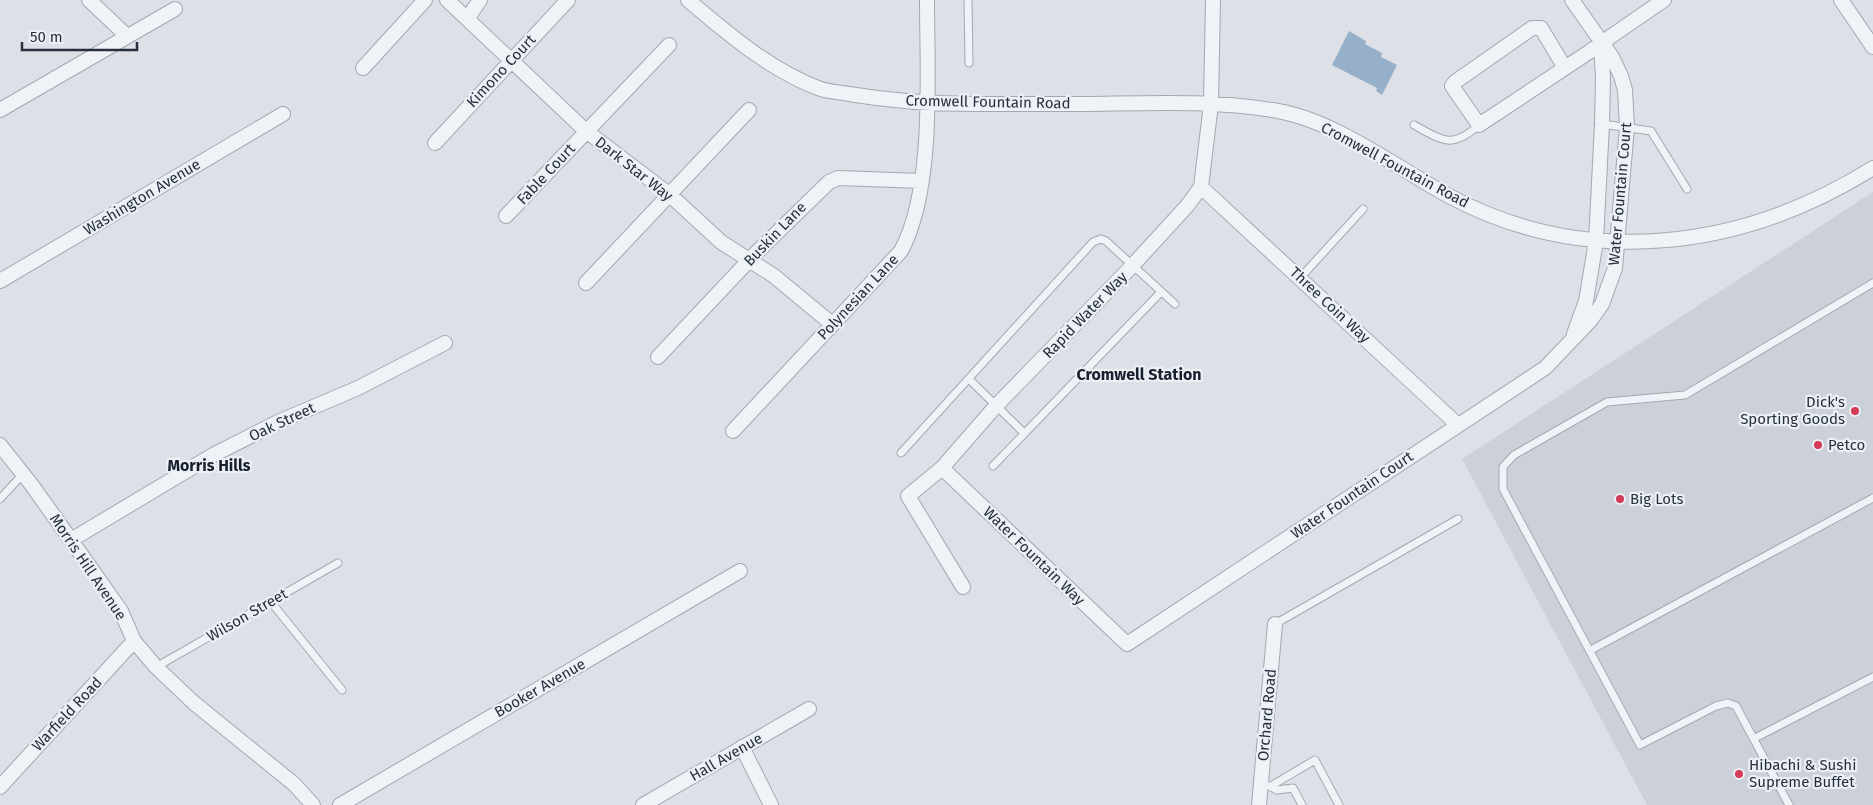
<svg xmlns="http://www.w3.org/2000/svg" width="1873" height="805" font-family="'Fira Sans',sans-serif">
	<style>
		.built { fill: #cbd0d9 }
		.water { fill: #96b0ca }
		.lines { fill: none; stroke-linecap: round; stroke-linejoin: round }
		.service-casing { stroke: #a2a8b1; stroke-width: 9 }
		.minor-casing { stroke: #a2a8b1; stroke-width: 16 }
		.service { stroke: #eff2f6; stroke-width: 7 }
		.minor { stroke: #eff2f6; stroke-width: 14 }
		.poi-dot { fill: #d33b56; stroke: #ecf0f5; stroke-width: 2 }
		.labels { text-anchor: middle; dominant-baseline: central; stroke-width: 4.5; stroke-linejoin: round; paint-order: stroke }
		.street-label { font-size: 15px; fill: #262f3e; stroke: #ecf0f5 }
		.poi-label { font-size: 15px; fill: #262f3e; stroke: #ecf0f5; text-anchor: start }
		.neighbourhood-label { font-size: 16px; font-weight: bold; fill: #18202f; stroke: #ecf0f5 }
	</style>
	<rect width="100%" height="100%" fill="#dde1e7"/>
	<path class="built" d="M1873,192v613h-226l-185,-346z"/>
	<path class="water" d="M1349,31l17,10 -1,3 17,9 -1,4 16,8 -15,30 -6,-4 1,-3 -45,-23z"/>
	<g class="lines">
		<g class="service-casing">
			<path id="service" d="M968,0l1,63
				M1602,124l49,7 36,58
				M1414,125c29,16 38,24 65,0
				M1301,277l62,-68
				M969,379l55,54
				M901,453l192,-211 8,-3 5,2 69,63
				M993,466l168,-174
				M0,499l23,-25
				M271,602l71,88
				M1275,624l183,-105
				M1591,650l282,-152
				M156,667l182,-104
				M1755,738l118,-61
				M1269,786l8,4 16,-2 9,17
				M1271,786l44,-26 24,45
				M1789,805l-53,-99 -8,-3 -12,3 -76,39 -137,-256v-22l11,-12 93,-53 78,-7 188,-112"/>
		</g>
		<g class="minor-casing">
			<path id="minor" d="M89,0l38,36
				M447,0l139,131 83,63 52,48 53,34 58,48
				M688,0c39,33 82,70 130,88 10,4 21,4 31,6 42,7 84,10 126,10 38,0 76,0 114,0 63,-1 127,-4 189,7 57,10 118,56 169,84 139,75 295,55 426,-27
				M1841,0l32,47
				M467,19l13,-19
				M363,68l62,-68
				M1565,68l-24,-40h-9l-77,54 -3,4 27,39 110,-73c25,-18 50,-35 75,-52
				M0,110l175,-101
				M435,143l133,-143
				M1201,187l257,238
				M506,216l163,-171
				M0,281l283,-167
				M586,283l163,-173
				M1574,334l12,-33 10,-60 6,-117 1,-47 -2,-33
				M658,357l97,-103 74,-72 9,-4 84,3
				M733,431l168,-180c34,-63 26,-179 26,-251
				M0,445l31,39 40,56 50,71 13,30 22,26 38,36 100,81 19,21
				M942,468l185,176 418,-276 45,-47 12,-17 13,-36 12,-141 -2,-37 -4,-14 -9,-19 -40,-57
				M71,540l142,-85 65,-33 80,-34 87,-45
				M963,587l-55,-91 34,-28 53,-61 137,-141 55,-60 14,-19 10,-83 2,-104
				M742,747l29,58
				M0,787l134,-146
				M340,805l400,-234
				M643,805l166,-96
				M1259,805l16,-181"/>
		</g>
		<use href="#service" class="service"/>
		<use href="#minor" class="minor"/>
	</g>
	<g class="poi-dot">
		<circle cx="1855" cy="411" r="5"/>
		<circle cx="1818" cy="445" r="5"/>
		<circle cx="1620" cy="499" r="5"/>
		<circle cx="1739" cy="774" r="5"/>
	</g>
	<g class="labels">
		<g class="street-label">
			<text transform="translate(501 71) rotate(-47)">Kimono Court</text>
			<text transform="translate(988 102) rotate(1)">Cromwell Fountain Road</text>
			<text transform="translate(1395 165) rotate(28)">Cromwell Fountain Road</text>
			<text transform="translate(634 169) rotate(38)">Dark Star Way</text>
			<text transform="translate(546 174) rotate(-47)">Fable Court</text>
			<text transform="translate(1620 194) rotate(-85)">Water Fountain Court</text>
			<text transform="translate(142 197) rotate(-31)">Washington Avenue</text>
			<text transform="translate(775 234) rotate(-46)">Buskin Lane</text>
			<text transform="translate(858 297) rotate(-47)">Polynesian Lane</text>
			<text transform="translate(1330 305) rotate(43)">Three Coin Way</text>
			<text transform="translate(1085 315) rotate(-46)">Rapid Water Way</text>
			<text transform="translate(282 422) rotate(-25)">Oak Street</text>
			<text transform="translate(1352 495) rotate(-34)">Water Fountain Court</text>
			<text transform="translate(1034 556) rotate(44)">Water Fountain Way</text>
			<text transform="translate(88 567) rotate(56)">Morris Hill Avenue</text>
			<text transform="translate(247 615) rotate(-30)">Wilson Street</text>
			<text transform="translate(540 688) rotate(-30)">Booker Avenue</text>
			<text transform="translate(67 714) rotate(-47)">Warfield Road</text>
			<text transform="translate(1267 715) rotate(-85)">Orchard Road</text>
			<text transform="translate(726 757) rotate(-30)">Hall Avenue</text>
		</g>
		<g class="poi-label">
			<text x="1845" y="402" text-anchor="end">Dick's<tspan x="1845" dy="17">Sporting Goods</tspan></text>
			<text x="1828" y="445">Petco</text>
			<text x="1630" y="499">Big Lots</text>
			<text x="1749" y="765">Hibachi &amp; Sushi<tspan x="1749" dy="17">Supreme Buffet</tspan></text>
		</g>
		<g class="neighbourhood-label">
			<text x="1139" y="374">Cromwell Station</text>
			<text x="209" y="465">Morris Hills</text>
		</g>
	</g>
	<path d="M22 42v8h115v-8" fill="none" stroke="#262f3e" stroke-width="2.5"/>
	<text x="30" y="42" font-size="15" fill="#262f3e" stroke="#ecf0f5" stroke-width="4" paint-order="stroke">50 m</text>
</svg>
